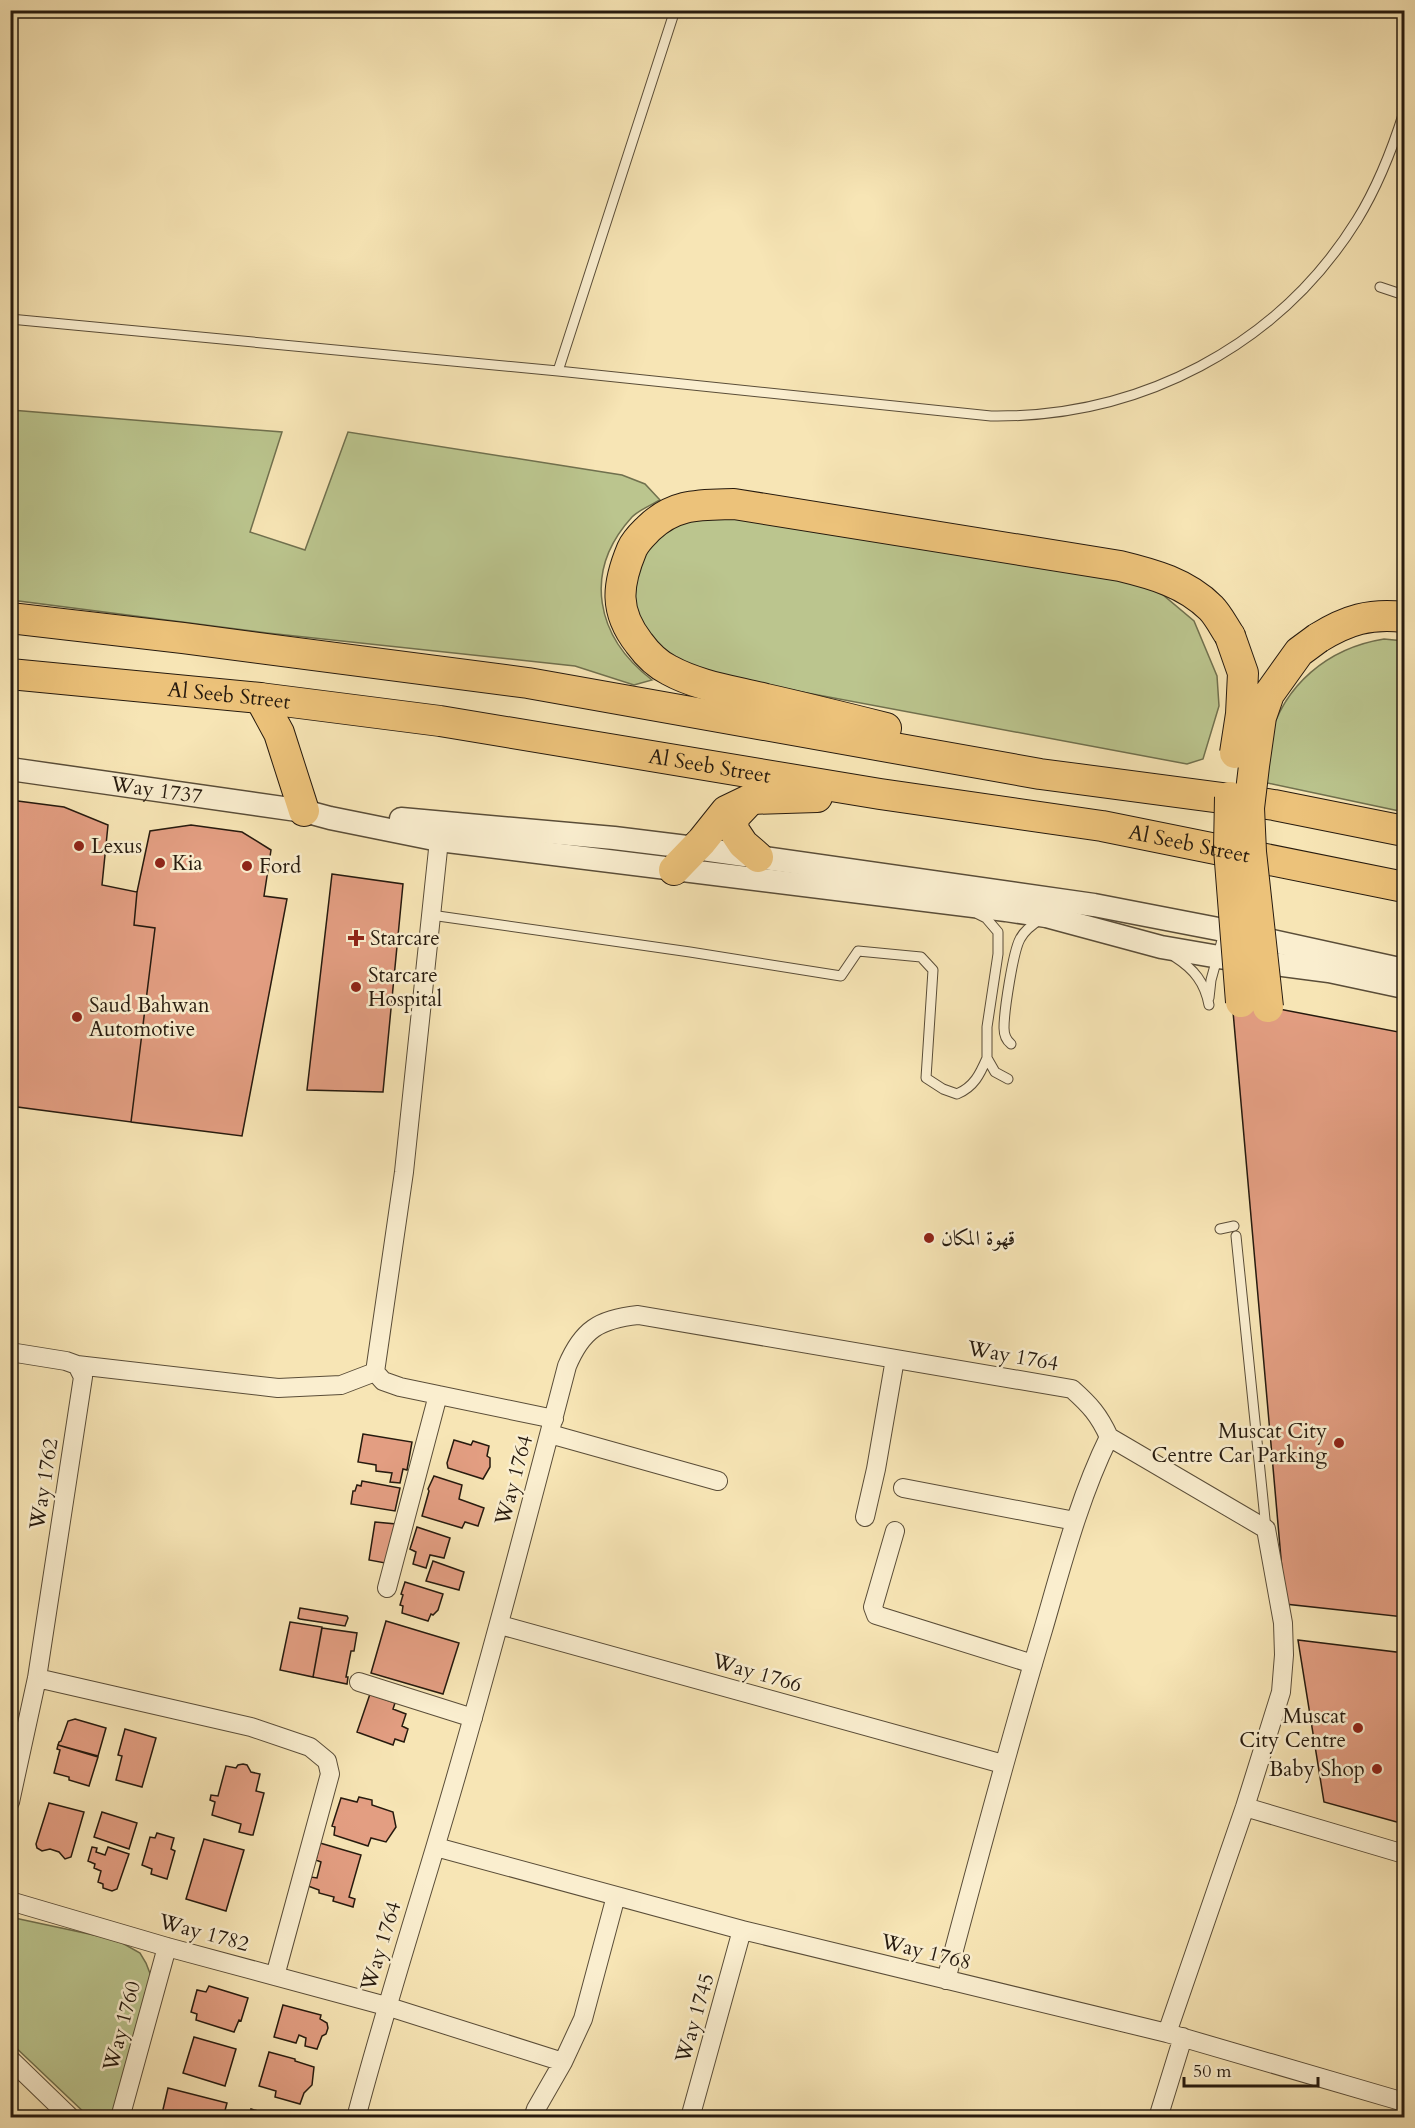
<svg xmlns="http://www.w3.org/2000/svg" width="1415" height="2128" font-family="Cardo,Amiri,serif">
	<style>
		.green { fill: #bbc58e; stroke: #70704e; stroke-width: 1.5 }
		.building { fill: #e39e82; stroke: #261a0e; stroke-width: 1.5 }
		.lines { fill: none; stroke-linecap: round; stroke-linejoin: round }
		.service-casing { stroke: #5a4d38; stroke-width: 11 }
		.minor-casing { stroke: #5a4d38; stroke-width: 20 }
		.tertiary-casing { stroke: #5a4d38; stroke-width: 25 }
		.trunk-casing { stroke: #261a0e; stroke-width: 32 }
		.service { stroke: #faeecf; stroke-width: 9 }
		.minor { stroke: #faeecf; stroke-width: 18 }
		.tertiary { stroke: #faeecf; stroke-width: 22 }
		.trunk { stroke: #ecc27a; stroke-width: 30 }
		.trunk-bridge-casing { stroke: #261a0e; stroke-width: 32; stroke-linecap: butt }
		.trunk-bridge { stroke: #ecc27a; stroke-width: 30 }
		.poi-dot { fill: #8f2418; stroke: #faeecf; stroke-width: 2 }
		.labels { text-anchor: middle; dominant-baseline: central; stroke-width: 5; stroke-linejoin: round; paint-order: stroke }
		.street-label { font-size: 21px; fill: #261a0e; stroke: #faeecf }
		.poi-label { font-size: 21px; fill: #261a0e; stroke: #faeecf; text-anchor: start }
	</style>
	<rect width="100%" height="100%" fill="#f7e5b5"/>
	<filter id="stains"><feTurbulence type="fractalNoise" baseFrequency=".00333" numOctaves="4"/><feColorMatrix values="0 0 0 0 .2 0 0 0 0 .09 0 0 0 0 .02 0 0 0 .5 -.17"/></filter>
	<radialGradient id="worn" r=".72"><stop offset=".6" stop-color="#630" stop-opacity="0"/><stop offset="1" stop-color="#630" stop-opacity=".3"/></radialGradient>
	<path class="green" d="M11,410l271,22 -32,100 55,18 43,-118 274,43 23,9 15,16c-9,5 -21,10 -28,17 -50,55 -36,120 20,163l-18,5 -59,-19 -308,-33 -256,-33z
		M734,516l374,58 35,11 20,10 31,26 23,55 2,30 -16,53 -16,5 -455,-85 -40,-12 -35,-20 -24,-37 5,-49 22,-26 23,-13z
		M1384,639l20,2v171l-141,-30c2,-13 3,-28 6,-41 14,-56 59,-93 115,-102z
		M10,1917l107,23 23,13 6,10 5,13 -37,141h-25l-78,-74z"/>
	<path class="building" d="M10,800l54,7 44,18 -6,60 35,7 -3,33 21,3 -24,194 -121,-16z
		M191,825l51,7 29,18 -7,46 23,3 -45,237 -111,-14 24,-194 -21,-3 3,-33 13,-61z
		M332,874l71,10 -20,208 -76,-2z
		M1232,1000l172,33v584l-119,-13z
		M363,1434l49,8 -5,28 -4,-1 -3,14 -10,-1 2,-9 -16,-2v-6l-18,-3z
		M454,1440l17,5 2,-4 16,5 -2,10 3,2v9l-7,12 -35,-11 -1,-5z
		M434,1476l28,9 -3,14 25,9 -6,18 -13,-4 -3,6 -40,-12 7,-25 -1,-2z
		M362,1481l38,7 -5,23 -44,-7 2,-13h2l2,-6 4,1z
		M375,1522l21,2 -11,39 -16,-3z
		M417,1527l33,11 -6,20 -14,-3 -4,13 -13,-4 3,-12 -6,-3z
		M433,1561l31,11 -5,18 -33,-9z
		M405,1582l38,12 -5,16 -5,5 -2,-1 -3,7 -26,-8 1,-7 -3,-1 3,-10 -2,-1z
		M300,1608l47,8 1,2 -3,8 -45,-7 -2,-1z
		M386,1621l73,22 -16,51 -72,-21z
		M290,1622l32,5 -9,50 -33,-7z
		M322,1628l35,5 -3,18h-3l-5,26h2l-1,7 -34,-7z
		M1298,1640l106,13v171l-80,-22z
		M370,1694l25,9 -2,6 13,5 -4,12 6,3 -4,13 -9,-3 -2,6 -36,-13z
		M75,1719l31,9 -8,28 -40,-11 1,-3 2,-1 7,-20z
		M125,1729l31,9 -14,49 -26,-7 6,-24 -4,-1z
		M58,1745l40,12 -9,29 -20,-6v-3l-15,-4 6,-23 -3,-1z
		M243,1764l4,1 4,7 9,2 -4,17 8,2 -11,42h-2l-12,-3 2,-8 -29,-9 3,-13 -5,-2 1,-5 7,1 8,-30 10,2 2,-3z
		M359,1797l13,3v5l21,7 3,15 -10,15 -15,-4 -3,8 -34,-11 1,-8 -3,-1 9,-28 16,4z
		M49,1803l35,9 -13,45 -6,2 -6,-7 -9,-3 -8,2 -5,-3 -1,-4z
		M102,1812l35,11 -8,26 -35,-12z
		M157,1833l17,5 -3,11 4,2 -8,28 -16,-5 1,-5 -10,-4 8,-28 5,1z
		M204,1839l40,11 -18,61 -40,-12z
		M320,1843l41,12 -12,42 6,2 -2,8 -20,-6 1,-4 -15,-4v-3l-11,-4 3,-9 6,1 4,-16 -5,-2z
		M92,1847l5,1 -1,4 9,3 3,-8 21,7 -12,35 -5,2 -9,-3v-4l-5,-2 3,-11 -7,-3 1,-4 -7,-3z
		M209,1986l39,12 -7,23 -2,-1 -5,12 -38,-12 1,-6 -6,-2 6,-22 9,2z
		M283,2005l38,10 -1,4 7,4 1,5 -2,6 -4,2 -5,13 -12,-3 1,-8 -7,-3 -3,8 -22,-6z
		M194,2037l42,12 -11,37 -42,-13z
		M269,2052l26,7v2l19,6 -2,18 -8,8 -4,11 -25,-7 1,-6 -17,-5z
		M168,2088l59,15 -4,15h-62z
		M251,2109l14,4 -1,4 3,1h-18z"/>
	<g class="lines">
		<g class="service-casing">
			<path id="service" d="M1380,287l24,8
				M10,319l548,52 433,45c148,2 287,-69 366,-196 21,-34 35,-70 47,-108
				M558,371l117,-361
				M978,914l8,4 12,14v22l-11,73v31l8,14 13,7
				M431,915l259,37 151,24 17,-25 63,6 12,13 -7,108 17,11 14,5c17,-7 23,-20 30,-36
				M1175,957c19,12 30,26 34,48
				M1209,998l2,-18 13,-47
				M1011,1044c-5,-4 -7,-9 -7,-16 0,-17 9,-76 16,-89 4,-8 13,-15 21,-20
				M1220,1229l14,-3
				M1236,1236l30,293"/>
		</g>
		<g class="minor-casing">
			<path id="minor" d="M439,840l-35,332 -29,200 8,9 17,6 154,32
				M10,1352l56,9 11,4 6,12 -46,301 -27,124
				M77,1365l201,23 63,-3 34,-13
				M550,1434l168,47
				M1109,1437l157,92 17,94 1,32 -3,37 -36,115 -78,226
				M903,1488l172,33
				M865,1517l11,-48 19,-110
				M895,1531l-22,76 3,8 157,49
				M387,1588l51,-193
				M500,1625l503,139
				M37,1678l214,49 59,20 17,14 3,13 -55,202
				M359,1682l114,36
				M1245,1807l159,47
				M436,1847l306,83 425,103 237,69
				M10,1901l157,46 219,59 177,56
				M10,2059l61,59
				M120,2118l47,-171
				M356,2118c24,-91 52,-180 79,-270 48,-160 90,-321 132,-482 15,-36 32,-47 71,-51l434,74c18,16 27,26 37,48 -30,61 -47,128 -66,193 -35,116 -66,233 -97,350
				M533,2118l3,-9 27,-47 20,-43 33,-123
				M690,2118l52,-188
				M1158,2118l25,-81"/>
		</g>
		<g class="tertiary-casing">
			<g id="tertiary">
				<path id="s1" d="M10,769l294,42 26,7 109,22 567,70 40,6 115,31 58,10 110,14 75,16"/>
				<path d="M401,819l213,19 81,10 399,57 124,24 186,41"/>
			</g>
		</g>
		<g class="trunk-casing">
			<g id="trunk">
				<path d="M10,618l173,20 345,45 512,91 234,31 130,26"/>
				<path d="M1318,638c29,-18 52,-25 86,-21"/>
				<path id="s2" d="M10,674l250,24 180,23 440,73 222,32 302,61"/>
				<path d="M260,698l19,35 25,78"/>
				<path d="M886,728c-40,-10 -80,-20 -120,-29 -32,-8 -68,-13 -97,-29 -12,-6 -22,-16 -30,-27 -25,-32 -22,-58 -7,-94 4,-9 10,-14 17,-21 26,-25 51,-23 85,-24l386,62c33,8 66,17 91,42 7,7 13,19 19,28"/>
				<path d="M751,799l-17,18 -1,12 10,15 15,13"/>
				<path d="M674,870l28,-29 24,-30 25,-12 66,-2"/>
			</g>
		</g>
		<use href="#service" class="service"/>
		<use href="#minor" class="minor"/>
		<use href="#tertiary" class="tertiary"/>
		<use href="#trunk" class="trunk"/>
		<g class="trunk-bridge-casing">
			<path id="trunk-bridge" d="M1230,636l13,37 -2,41 -6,39
				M1230,797l-1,52 12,153
				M1268,1007l-17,-155 -2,-44 5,-42 7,-49 8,-23 30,-42 19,-14"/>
		</g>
		<use href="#trunk-bridge" class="trunk-bridge"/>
	</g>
	<g class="poi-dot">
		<circle cx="79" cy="846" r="6"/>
		<circle cx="160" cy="863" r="6"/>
		<circle cx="247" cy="866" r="6"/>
		<path d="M353 929h6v6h6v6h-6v6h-6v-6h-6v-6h6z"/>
		<circle cx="356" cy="987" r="6"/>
		<circle cx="77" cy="1017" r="6"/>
		<circle cx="929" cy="1238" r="6"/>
		<circle cx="1339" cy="1443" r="6"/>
		<circle cx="1358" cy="1728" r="6"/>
		<circle cx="1377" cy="1769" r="6"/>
	</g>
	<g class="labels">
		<g class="street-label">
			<text stroke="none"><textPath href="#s2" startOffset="220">Al Seeb Street</textPath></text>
			<text stroke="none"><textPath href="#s2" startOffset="706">Al Seeb Street</textPath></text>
			<text stroke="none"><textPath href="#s1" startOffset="148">Way 1737</textPath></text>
			<text stroke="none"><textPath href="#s2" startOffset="1192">Al Seeb Street</textPath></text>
			<text transform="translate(1013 1356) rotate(10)">Way 1764</text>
			<text transform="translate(514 1480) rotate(-75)">Way 1764</text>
			<text transform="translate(44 1484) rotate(-81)">Way 1762</text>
			<text transform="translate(757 1673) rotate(16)">Way 1766</text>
			<text transform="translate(204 1933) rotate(15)">Way 1782</text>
			<text transform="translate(381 1946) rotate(-73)">Way 1764</text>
			<text transform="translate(926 1952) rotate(14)">Way 1768</text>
			<text transform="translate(695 2018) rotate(-74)">Way 1745</text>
			<text transform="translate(122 2026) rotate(-75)">Way 1760</text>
		</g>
		<g class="poi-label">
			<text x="91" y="846">Lexus</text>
			<text x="172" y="863">Kia</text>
			<text x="259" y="866">Ford</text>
			<text x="370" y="938">Starcare</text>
			<text x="368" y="975">Starcare<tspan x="368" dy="24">Hospital</tspan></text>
			<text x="89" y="1005">Saud Bahwan<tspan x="89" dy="24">Automotive</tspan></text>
			<text x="941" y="1238">قهوة المكان</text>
			<text x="1327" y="1431" text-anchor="end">Muscat City<tspan x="1327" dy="24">Centre Car Parking</tspan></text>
			<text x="1346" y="1716" text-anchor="end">Muscat<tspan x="1346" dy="24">City Centre</tspan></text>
			<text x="1365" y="1769" text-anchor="end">Baby Shop</text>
		</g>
	</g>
	<rect width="1415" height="2128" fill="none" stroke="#f7e5b5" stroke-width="36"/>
	<rect x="12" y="12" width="1391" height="2104" fill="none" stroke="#261a0e" stroke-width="3"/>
	<rect x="18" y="18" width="1379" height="2092" fill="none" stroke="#261a0e" stroke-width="1.5"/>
	<path d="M1184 2077v9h134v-9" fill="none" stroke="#261a0e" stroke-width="3"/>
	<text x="1193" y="2077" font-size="18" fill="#261a0e" stroke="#faeecf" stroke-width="4.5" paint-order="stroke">50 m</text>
	<rect width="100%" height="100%" filter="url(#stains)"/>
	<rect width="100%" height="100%" fill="url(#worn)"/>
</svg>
